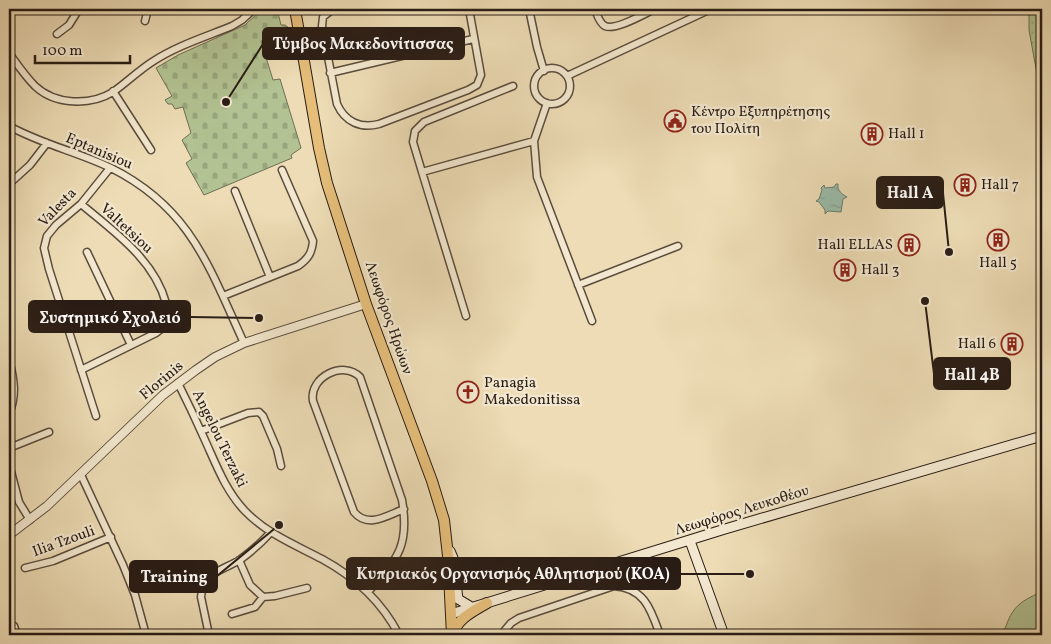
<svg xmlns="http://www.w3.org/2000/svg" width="1051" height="644" font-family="Vollkorn,serif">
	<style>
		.cemetery { fill: url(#cemetery-stones); stroke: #6e6f54 }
		.park { fill: url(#park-dots); stroke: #6e6f54 }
		.pitch { fill: #b2c292; stroke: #6e6f54 }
		.water { fill: url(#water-ripples); stroke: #6d7c6e }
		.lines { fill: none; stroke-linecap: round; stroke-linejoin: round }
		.minor-casing { stroke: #5a4c3d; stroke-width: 9 }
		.tertiary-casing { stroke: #5a4c3d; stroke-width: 10 }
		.secondary-casing { stroke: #291c15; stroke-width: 11 }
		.primary-casing { stroke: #291c15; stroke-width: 12 }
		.minor { stroke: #f3e8cf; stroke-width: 6 }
		.tertiary { stroke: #f3e8cf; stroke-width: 8 }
		.secondary { stroke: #f3e8cf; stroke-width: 9 }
		.primary { stroke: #e6be7a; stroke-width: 10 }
		.labels { text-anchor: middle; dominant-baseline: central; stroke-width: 4.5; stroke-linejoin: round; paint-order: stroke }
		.poi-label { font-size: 15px; fill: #291c15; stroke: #f3e8cf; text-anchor: start }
		.street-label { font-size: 15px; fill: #291c15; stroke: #f3e8cf }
		.leader { fill: none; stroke: #291c15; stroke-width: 2 }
		.callout-dot { fill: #291c15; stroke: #f3e8cf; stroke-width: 2 }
		.callout { fill: #291c15; stroke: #291c15; stroke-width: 2 }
		.callout-label { font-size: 16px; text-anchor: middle; font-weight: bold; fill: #fff }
	</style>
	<defs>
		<pattern id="cemetery-stones" width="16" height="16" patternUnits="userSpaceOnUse" patternTransform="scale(1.25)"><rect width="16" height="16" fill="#b2c292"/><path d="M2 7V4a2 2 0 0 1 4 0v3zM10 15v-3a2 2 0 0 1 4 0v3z" fill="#99a67d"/></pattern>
		<pattern id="park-dots" width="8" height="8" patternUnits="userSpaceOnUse" patternTransform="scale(1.25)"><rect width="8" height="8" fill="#b2c292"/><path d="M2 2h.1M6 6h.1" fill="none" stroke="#99a67d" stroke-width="1.8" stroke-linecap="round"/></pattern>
		<pattern id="water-ripples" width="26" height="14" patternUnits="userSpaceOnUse" patternTransform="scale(1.25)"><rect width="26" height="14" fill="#9abcaa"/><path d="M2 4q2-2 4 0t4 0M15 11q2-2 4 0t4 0" fill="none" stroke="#85a191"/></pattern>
	</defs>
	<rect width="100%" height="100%" fill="#eddcb5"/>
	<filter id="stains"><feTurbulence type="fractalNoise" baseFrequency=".004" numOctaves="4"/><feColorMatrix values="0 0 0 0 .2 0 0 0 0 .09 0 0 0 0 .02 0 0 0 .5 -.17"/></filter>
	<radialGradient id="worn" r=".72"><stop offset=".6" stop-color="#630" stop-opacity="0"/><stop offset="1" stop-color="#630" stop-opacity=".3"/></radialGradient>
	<path class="cemetery" d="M262,9h15l4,16h4l4,3v3l-2,3 -26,7 12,39 7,-1 21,69 -10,7 1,3 -88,37 -18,-32 6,-4 -10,-19 9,-7 -8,-26 -8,2 -3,-5h-4l-3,-4 7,-4 -16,-28 22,-13 67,-30z"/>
	<path class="park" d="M1021,9h21v67l-5,-2 -8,-44v-15z"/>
	<path class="pitch" d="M1042,592v43h-39c8,-26 14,-33 39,-43z"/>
	<path class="water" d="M836,184h2c-1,7 4,10 9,13l-4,2 -2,13 -13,-1 -3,3v-4l-6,-8 -3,-1 3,-2 3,-9 -1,-2 3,-3 1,3 9,-1z"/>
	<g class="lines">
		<g class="minor-casing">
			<path id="minor" d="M333,9l-10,8 -1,9 15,78c8,18 24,25 42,20l89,-34 9,-5 4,-10 -12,-66
				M529,9l8,38 7,24
				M595,9c2,5 4,14 10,17 10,5 39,-12 50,-17
				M145,21l3,-12
				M57,34l12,-9 10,-16
				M9,53c8,11 16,23 26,33 20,19 55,20 78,6 13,-9 25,-21 39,-30 24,-16 53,-25 80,-36l10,-6 12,-11
				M534 86a18 18 0 1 1 36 0a18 18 0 1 1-36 0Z
				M330,73l143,-34
				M567,76l144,-67
				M113,91l38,59
				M547,103l-13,38 3,36 55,144
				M9,126c32,18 69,26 102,42 80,40 98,99 133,175
				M422,172l-9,-30 2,-11 9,-9 89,-36
				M9,184l21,-19 17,-22
				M235,191l35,86
				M81,204c32,27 73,55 85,99 3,13 1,23 -10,30l-75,37
				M87,252l44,93
				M578,285l100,-39
				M223,296l75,-30c10,-7 14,-13 15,-25l-31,-71
				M466,316l-44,-144 112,-31
				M9,359c5,20 8,36 0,55
				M178,383c9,18 18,37 26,55 12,26 21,52 41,73 21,22 50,34 77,48 33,18 60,43 77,76
				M96,416l-47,-147 -5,-21 3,-12 9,-11 25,-21 29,-36
				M201,431l47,-18 11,-1 4,4 14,33 4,17
				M9,448l40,-16
				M9,464l10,38 11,18
				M81,475l42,90 12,30 11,40
				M239,560l11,25 13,12 12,-1 32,-8
				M25,568l28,-7 58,-24
				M368,592c29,-33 42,-45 34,-92l-42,-123c-17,-17 -51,0 -47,24l41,111c14,17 34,3 50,-3
				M232,614l23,-7 8,-10
				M14,626l3,9
				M209,635l-8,-38c2,-26 22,-26 40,-38 11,-8 21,-17 30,-27
				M501,635l10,-12 8,-5 95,-32c31,2 37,24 46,49"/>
		</g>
		<g class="tertiary-casing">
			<path id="tertiary" d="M9,535l38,-29 116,-111 33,-25 19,-13 29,-14 122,-39"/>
		</g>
		<g class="secondary-casing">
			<path id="secondary" d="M690,541l34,94
				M450,551l3,7 5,41 15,9
				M451,614l274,-85 317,-93"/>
		</g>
		<g class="primary-casing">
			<path id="primary" d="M295,9l24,139 8,35 39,121 66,177 12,39 4,36 4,79
				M452,635c6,-17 20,-23 35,-32"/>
		</g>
		<use href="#minor" class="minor"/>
		<use href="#tertiary" class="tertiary"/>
		<use href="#secondary" class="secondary"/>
		<use href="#primary" class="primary"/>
	</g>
	<defs>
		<g id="civic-ring" transform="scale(1.125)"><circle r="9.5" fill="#f3e8cf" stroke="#8f2418" stroke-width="1.5"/><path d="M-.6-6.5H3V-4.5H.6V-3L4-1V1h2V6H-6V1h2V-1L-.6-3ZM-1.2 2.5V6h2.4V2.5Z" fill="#8f2418"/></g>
		<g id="building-ring" transform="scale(1.125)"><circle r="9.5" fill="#f3e8cf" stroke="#8f2418" stroke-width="1.5"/><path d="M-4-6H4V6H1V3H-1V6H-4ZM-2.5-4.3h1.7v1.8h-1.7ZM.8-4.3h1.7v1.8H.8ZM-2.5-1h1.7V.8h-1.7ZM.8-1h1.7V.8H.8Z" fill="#8f2418"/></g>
		<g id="church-ring" transform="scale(1.125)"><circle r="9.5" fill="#f3e8cf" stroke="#8f2418" stroke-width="1.5"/><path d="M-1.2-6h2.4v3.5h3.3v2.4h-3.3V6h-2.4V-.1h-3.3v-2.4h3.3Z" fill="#8f2418"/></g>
	</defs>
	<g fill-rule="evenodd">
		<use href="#civic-ring" x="675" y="121"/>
		<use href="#building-ring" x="872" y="134"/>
		<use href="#building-ring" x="965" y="185"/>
		<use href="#building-ring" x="998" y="240"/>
		<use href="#building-ring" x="909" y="245"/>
		<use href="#building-ring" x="845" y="270"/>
		<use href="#building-ring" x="1012" y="344"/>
		<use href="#church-ring" x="468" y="392"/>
	</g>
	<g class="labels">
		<g class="poi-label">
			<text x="691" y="112">Κέντρο Εξυπηρέτησης<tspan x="691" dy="17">του Πολίτη</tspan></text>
			<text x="888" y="134">Hall 1</text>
			<text x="981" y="185">Hall 7</text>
			<text x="893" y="245" text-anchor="end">Hall ELLAS</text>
			<text x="998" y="263" text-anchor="middle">Hall 5</text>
			<text x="861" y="270">Hall 3</text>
			<text x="996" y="344" text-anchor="end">Hall 6</text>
			<text x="484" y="383">Panagia<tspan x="484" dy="17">Makedonitissa</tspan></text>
		</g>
		<g class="street-label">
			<text transform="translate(99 152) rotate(23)">Eptanisiou</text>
			<text transform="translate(58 208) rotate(-46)">Valesta</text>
			<text transform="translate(126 229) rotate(43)">Valtetsiou</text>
			<text transform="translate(388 318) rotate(71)">Λεωφόρος Ηρώων</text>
			<text transform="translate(162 381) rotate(-40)">Florinis</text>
			<text transform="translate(219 439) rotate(64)">Angelou Terzaki</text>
			<text transform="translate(742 511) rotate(-17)">Λεωφόρος Λευκοθέου</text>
			<text transform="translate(64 542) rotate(-20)">Ilia Tzouli</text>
		</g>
	</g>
	<path class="leader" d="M226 102L263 44M949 252L943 193M259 318L190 317M925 301L934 374M750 574L680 574M279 525L217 576"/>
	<g class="callout-dot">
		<circle cx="226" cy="102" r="5"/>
		<circle cx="949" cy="252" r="5"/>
		<circle cx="259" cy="318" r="5"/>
		<circle cx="925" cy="301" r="5"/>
		<circle cx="750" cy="574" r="5"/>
		<circle cx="279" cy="525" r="5"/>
	</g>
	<g class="callout">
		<rect x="263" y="28" width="201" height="31" rx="5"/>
		<rect x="877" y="177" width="66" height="31" rx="5"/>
		<rect x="29" y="301" width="161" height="31" rx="5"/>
		<rect x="934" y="358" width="76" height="31" rx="5"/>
		<rect x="347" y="558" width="333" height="31" rx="5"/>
		<rect x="130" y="561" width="87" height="31" rx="5"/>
	</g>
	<g class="callout-label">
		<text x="363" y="49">Τύμβος Μακεδονίτισσας</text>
		<text x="910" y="198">Hall A</text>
		<text x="110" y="323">Συστημικó Σχολειó</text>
		<text x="972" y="380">Hall 4B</text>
		<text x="513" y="579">Κυπριακός Οργανισμός Αθλητισμού (ΚΟΑ)</text>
		<text x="174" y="582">Training</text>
	</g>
	<rect width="1051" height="644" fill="none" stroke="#eddcb5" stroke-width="30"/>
	<rect x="10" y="10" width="1031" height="624" fill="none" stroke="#291c15" stroke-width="2.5"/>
	<rect x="15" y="15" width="1021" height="614" fill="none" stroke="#291c15"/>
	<path d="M35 55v8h95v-8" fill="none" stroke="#291c15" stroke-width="2.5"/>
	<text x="42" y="55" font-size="15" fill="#291c15" stroke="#f3e8cf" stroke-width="4" paint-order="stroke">100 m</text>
	<rect width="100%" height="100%" filter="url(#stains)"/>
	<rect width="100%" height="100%" fill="url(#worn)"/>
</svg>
